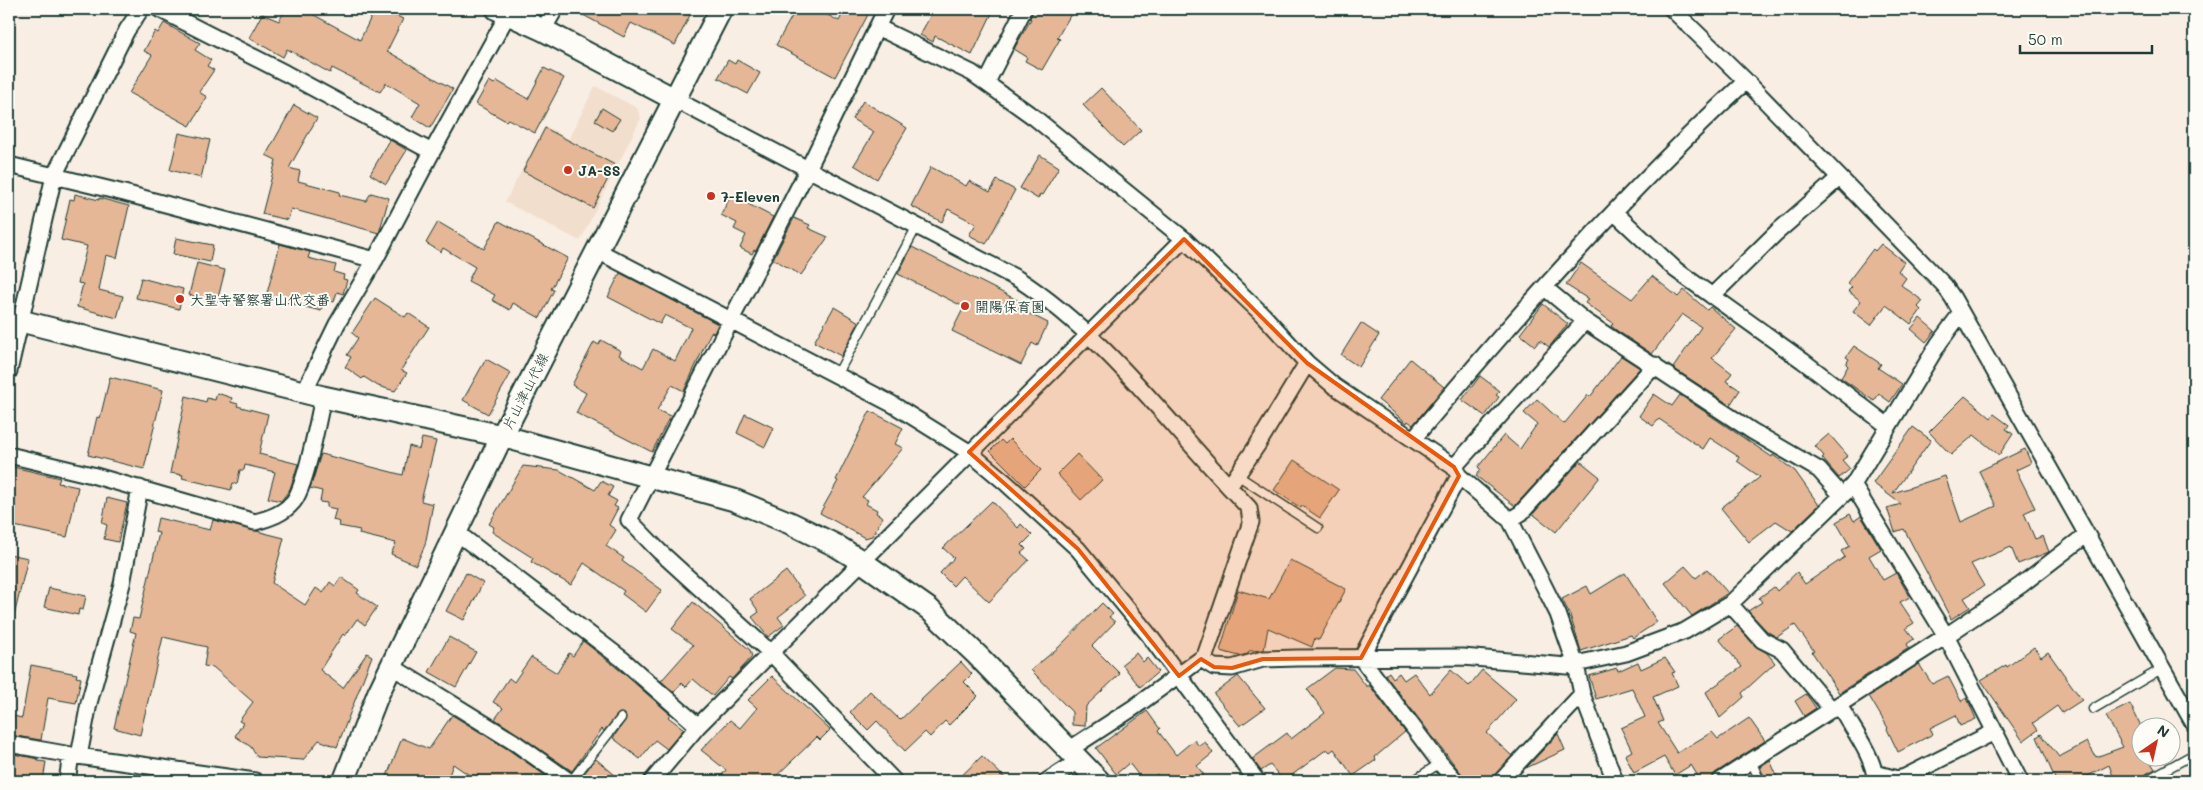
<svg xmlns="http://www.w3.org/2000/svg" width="2203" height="790" font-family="Mali,'Klee One',sans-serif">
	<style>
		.built { fill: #f2decd }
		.building { fill: #e5b796; stroke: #1f3d34 }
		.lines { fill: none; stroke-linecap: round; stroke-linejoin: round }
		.lane-casing { stroke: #1f3d34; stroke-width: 11 }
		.street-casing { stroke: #1f3d34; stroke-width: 19 }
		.secondary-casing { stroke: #1f3d34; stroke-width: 25 }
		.lane { stroke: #fdfcf7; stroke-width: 8 }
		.street { stroke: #fdfcf7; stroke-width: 15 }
		.secondary { stroke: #fdfcf7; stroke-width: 21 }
		.marked { fill: #e8590c; fill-opacity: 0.2; stroke: #e8590c; stroke-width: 4; stroke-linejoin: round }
		.poi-dot { fill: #c8321e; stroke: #fdfcf7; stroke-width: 2 }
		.labels { text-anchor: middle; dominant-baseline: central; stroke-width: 4; stroke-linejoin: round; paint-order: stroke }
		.poi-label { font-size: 14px; font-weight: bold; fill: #1f3d34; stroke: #fdfcf7; text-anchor: start }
		.street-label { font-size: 14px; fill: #1f3d34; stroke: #fdfcf7 }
	</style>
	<rect width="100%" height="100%" fill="#f8eee4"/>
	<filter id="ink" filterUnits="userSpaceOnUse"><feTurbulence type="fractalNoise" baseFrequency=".02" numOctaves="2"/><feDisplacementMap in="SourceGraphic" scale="10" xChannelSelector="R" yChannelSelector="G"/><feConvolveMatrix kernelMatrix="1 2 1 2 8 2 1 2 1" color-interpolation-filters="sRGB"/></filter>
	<g filter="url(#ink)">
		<path class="built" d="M595,86l42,22 4,10 -61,123 -75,-39 40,-76 24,13z"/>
		<path class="building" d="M286,9h17l57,31 15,-31h7l21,10 -16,32 66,38 -23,39 -18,-11 8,-14 -34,-20 -6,9 -48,-24 -2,5 -43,-24 -4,8 -34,-19 13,-24 17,7z
			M572,9h105l13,6 -15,30 -44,-22 -7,14z
			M796,9h20l23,12 6,-12h26l-36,68 -59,-32z
			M934,9h60l-22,46 -37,-19 -2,6 -13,-7z
			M1033,9h41l-17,29 3,1 -18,31 -17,-9 2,-4 -13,-8 17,-30 -1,-1z
			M164,23l36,20 -5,7 16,10 -4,6 7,4 -15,22 8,5 -17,29 -61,-33 23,-38 -8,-4 11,-20 3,2z
			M728,60l7,4 2,-4 23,13 -12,21 -30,-16z
			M544,68l20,10 -29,55 -27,-14 -2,2 -30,-17 13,-23 5,3 3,-3 31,18z
			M1101,88l40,42 -18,17 -40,-42z
			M863,101l44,27 -30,51 -23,-14 20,-33 -22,-13z
			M294,105l23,13 -28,50 11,3 -2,10 42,11 -1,3 27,6 5,-8 18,5 -10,35 -88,-24 -3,11 -26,-6 14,-54 -10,-5z
			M602,108l18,11 -8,12 -17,-10z
			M545,128l70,37 -22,43 -70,-37z
			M179,133l31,7 -9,38 -31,-8z
			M390,140l17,10 -21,34 -16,-10z
			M1040,155l19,12 -17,28 -2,-1 -2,5 -18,-11z
			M931,167l35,19 3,-5 21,11 7,-12 18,10 -29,54 -17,-9 7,-11 -28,-15 -6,13 -31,-16z
			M75,194l24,6v-2l30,8 -12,52 -11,-3 -7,35 24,6 -6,22 -40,-11 6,-23 -5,-1 9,-37 -26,-6 9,-41 4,1z
			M731,195l42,22 -17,34 -2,-1 -2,4 -12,-6 6,-13 -12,-6 3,-6 -16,-8z
			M794,218l16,7 -2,3 20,9 -27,38 -28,-16z
			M499,221l69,37 -17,31 3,1 -14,28 -27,-15 -3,7 -18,-10 3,-5 -27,-14 7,-14 -32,-19 -2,4 -15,-9 12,-21 46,27z
			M176,238l37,7 -3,17 -37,-8z
			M280,244l30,8 -2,6 28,7 -2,7 10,3 -1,4 4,1 -4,14 -6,-2 -3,10 -10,-2 -3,11 -55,-14z
			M1881,244l23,18 -6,9 8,7 -5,7 22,16 -5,6 3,3 -10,14 -25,-19 -15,20 -18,-14 8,-10 -13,-10 4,-4 -5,-4 26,-34 2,2z
			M912,247l109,55 -3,6 30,15 -11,23 -5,-3 -11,22 -69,-34 12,-24 -66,-33z
			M197,263l28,7 -8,32 -28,-7z
			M1581,263l51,36 20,-23 26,21 6,-7 23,20 3,-3 26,22 -24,29 20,15 -6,8 14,9 -10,15 -57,-37 28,-41 -19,-13 -30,40 -36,-24 -5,-4 2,-3 -28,-20 3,-4 -22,-14z
			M620,273l98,51 -4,9 -3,-1 -27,59 -12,-6 -15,25 13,6 -18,36 -76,-39 10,-20 -14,-8 22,-43 5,3 2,-5 20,11 -2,4 24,13 10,-19 22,12 16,-33 -26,-13 -5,9 -52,-27z
			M141,278l42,11 -4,20 -43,-11z
			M375,298l30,19 3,-4 21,14 -28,43 6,3 -12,18 -17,-5 -14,-9 -2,2 -17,-12 6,-10 -4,-2 11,-17 -6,-5z
			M1543,304l25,20 -19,23 -9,-7 -5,6 -15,-12z
			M834,307l25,15 -18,34 -27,-14z
			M1920,318l15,13 -9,11 -15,-13z
			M1361,323l18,12 -20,32 -18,-12z
			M1854,346l27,18 -3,4 24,16 -12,18 -11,-8 -5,7 -33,-23 7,-12 -2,-2 3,-5 -3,-2z
			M1621,356l19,12 -125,138 -39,-30 5,-6 -3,-3 26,-32 16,14 17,-25 -13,-11 13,-14 27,25 24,-29 2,2z
			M486,359l25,14 -23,41 -25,-14z
			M1410,359l34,28 -31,38 -5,-4 -1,2 -29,-23z
			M1480,376l20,15 -4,4 3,2 -14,19 -23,-16z
			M110,377l53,13 -19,79 -56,-14 9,-38 3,1z
			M217,393l15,5 -1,4 7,2 -1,2 31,8 -9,40 39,10 -8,25 -9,12 -13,-3 7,-26 -30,-7 -1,5h-4l-3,14 -4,-1 -2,7 -49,-12 1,-3 -13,-2 16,-77 20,6 1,-4 8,2z
			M1654,394l18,12 8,-11 92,62 1,-2 22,16 24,34 -27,26 -16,-10 -27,21 -28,-34 39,-31 -23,-16 2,-4 -29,-19 -7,11 -44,-30 -6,7 -14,-10z
			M1965,396l26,22 3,-4 15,11 -3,4 7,5 -14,21 -25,-20 -23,20 -22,-23z
			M870,411l33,17 -8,16 8,4 -41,49 6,3 -2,4 11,6 -1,3 7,4 -11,19 -7,2 -45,-25 18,-32 -2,-1z
			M745,414l29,14 -9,19 -28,-14z
			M1913,427l18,13 -38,53 52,-17 16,46 35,-16 -17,-35 46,-22 6,14 -15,7 19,38 -11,5 11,26 8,-3 6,16 -31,12 -7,-17 -40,17 13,22 -20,12 6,9 -19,12 -47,-90 -9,3 -8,-24 14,-4 -28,-21z
			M1829,434l19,22 -6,4 8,9 -11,9 -17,-20 2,-2 -9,-10z
			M422,438l14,3 -15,60 12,3 -8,41 -9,20 -25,-11 5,-11 -37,-9 1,-4 -21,-4 1,-4 -7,-2 3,-11 -9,-2v-4l-7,-1 2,-11 -12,-3 11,-34 82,21 6,-29 10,3z
			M1010,439l31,31 -16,16 -35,-35 11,-11 4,4z
			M1077,454l25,26 -21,20 -24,-26z
			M1294,460l45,30 -19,28 -18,-12 -1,2 -27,-18z
			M1580,461l20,16 -44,55 -23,-18z
			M9,466l51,12 -2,5 20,4 -11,50 -58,-12z
			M523,466l36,4 36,20 6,-9 12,6 -5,9 9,5 -3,5 4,2 -9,17 7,5 -10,16 18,12 -2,3 40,29 -16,22 -24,-18 2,-3 -40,-28 -13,22 -40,-23 2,-4 -41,-26 2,-5 -5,-3z
			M107,498l20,5 -9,39 -14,-3 3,-14 -5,-2z
			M992,501l26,27 3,-4 11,11 -10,10 4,4 -5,4 8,7 -40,42 -27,-26 -9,10 -13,-13 14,-15 -11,-10z
			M1850,514l4,7 7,-5 20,33 -12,7 14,24 13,-7 14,24 -10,5 14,21 -8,5 8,11 -7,5 2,4 -70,45 -27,-41 2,-1 -19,-26 -18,12 -9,-5 -20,-21 14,-9 -3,-4 15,-11 3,4 20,-19 8,12 40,-27 -4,-6 9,-5 -14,-24z
			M158,518l52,12 3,-10 71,18 -12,45 33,22 11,-17 7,5 7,-11 5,4 6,-9 18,13 -2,3 20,14 -12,18 -8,-6 -12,17 -2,-2 -23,36 23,18 24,-35 5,3 -35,91 -18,-7 -16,20 -46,-3 -6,-10 -16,-11 8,-13 -4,-2 14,-19 -40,-35 -9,-1 3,-19 -44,-10 -23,98 -26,-7 22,-95 -6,-2 3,-13 6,1 20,-86 -4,-1z
			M9,554l19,4 -14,58h-5z
			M1290,560l56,29 -27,51 -4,-2 -3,9 -44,-19 -4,22 -15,1 -1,3 -9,2 -19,-5 18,-61 31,9z
			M1685,566l11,12 11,-9 21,24 -36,23 -27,-33z
			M786,571l19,25 -27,21 6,8 -16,12 -16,-20 7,-5 -9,-13z
			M466,573l17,10 -19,37 -18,-9z
			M1625,573l32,49 -24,16 -2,-3 -50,16 -11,-36 -8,-16 25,-13 4,8z
			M49,588l37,8 -3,14 -4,-1 -1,6 -34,-8z
			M693,602l57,48 2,7 -20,22 -3,-2 -16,19 -20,-17 -7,8 -4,-4 -8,9 -13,-11 32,-36 -21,-16z
			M1102,603l11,11 -4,3 6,5 -23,24 28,28 -34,32 -1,20 -13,-1v-13l-41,-42 28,-23z
			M1737,626l18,20 12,7 8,10 -33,30 2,4 -24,21 -14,-26 36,-25 -23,-28z
			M449,637l27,15 -20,35 -27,-15z
			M583,641l39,31 48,42 -2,3 16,12 -17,20 -12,-9 -15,19 -27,-21 13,-19 -1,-5 -6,-1 -15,18 -2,-2 -30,42 -77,-52 8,-11 -10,-6 16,-24 5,4 17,-25 26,16 12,-20 4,3z
			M2034,647l7,10 7,-5 34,48 -20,13 -5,-7 -24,17 5,7 -15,11 -42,-61 25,-15 1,2z
			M1136,653l7,9 4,-4 11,14 -18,15 -18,-23z
			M1665,658l10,14 -3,1 6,13 -25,11 10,24 -5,2 19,30 35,-21 6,7 31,-21 16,23 -50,32 -4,8h-10l-10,-16 -16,10 -11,-18 -30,16 -9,-18 7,-4 -11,-23 24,-11 -13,-29 -36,11 -7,-23 28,-8 1,3 20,-9 3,7z
			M961,662l11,12 -8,8 14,14 -29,29 -4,-4 -15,16 -5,-5 -20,19 -28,-30 -9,9 -18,-18 20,-21 30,29z
			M1919,664l13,20 16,-8 13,25 6,-3 9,21 -16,7 -4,-11 -26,13 3,6 -35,18 -11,-23 1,-1 -19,-32z
			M31,665l46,9 -1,3 5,1 -5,25 -28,-5 -7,42 -32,-5v-20l13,3z
			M1335,668l18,1 13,17h4l35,46 -30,25 1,3 -23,16 -19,-27 -4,3 -3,-3 -43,32 -14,-16 -9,6 -9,-12 35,-26 4,6 34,-26 -18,-24z
			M1451,670l18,16 13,-16 34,29 -29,34 25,23 -22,25h-23l-82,-106 4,-3 4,6 6,-5 5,7 10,-7 16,21z
			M772,676l58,54 -10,10 -3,-3 -46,44h-54l9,-11 -25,-20 29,-30 10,8 17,-20 -9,-8z
			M1238,676l27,32 -25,18 -26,-32z
			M1806,694l10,14 -12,8 -9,-15z
			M2130,704l10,20v34h8l7,11 -13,7 -3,5h-24l-6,-16 -31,16h-22l-19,-44 4,-3 18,23 28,-15 9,15 27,-10 -17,-31z
			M1147,711l13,18 -2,2 18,24 18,-15 5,6 6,-4 8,11 -16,13 7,9 -8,6h-34l-5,-7 -9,7h-5l-14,-18 -13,11 -20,-26z
			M452,715l57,35 44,31h-66l-10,-6 -2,4 -22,-15 -6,17h-62l17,-43 27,11z
			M1558,734l7,16 -39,18z
			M9,753l29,6v2l8,1 -3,19h-34z
			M982,756l26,25h-52z
			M596,759l26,22h-44z
			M1770,760l9,21h-13l-6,-14z"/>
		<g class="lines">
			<g class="lane-casing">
				<path id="lane" d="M837,375l80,-149
					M1237,475l81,53
					M2093,709l70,-41
					M1751,761l9,20
					M571,781l50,-63
					M1413,781l27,-18
					M2145,781l49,-27"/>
			</g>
			<g class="street-casing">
				<path id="street" d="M159,9l126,64 147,79
					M886,9l-78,160 -179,351 30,31 112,102 123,128
					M1672,9l74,72 198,204 9,13 241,426
					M877,27l95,46 63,45 149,121 79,76 44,48 27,23 120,81 5,9 51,44 31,60 17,34 18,51 6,29 33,87
					M543,30l12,-21
					M987,82l37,-73
					M676,100l342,179c90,58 156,152 231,229l2,14 -46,134 -72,52 -63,41
					M9,165l115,28 251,67
					M1615,213l61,57 127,91 85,65
					M598,251l294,153 77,48 37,31 72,66 71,86 108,146
					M1545,288l40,33 167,110 67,39 23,26
					M1712,296l64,-63 63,-55
					M9,371l45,-195 73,-146 14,-21
					M304,392l33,-68 38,-64 57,-108 76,-138
					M1414,438c104,-124 213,-247 332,-357
					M9,455l83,20 163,47c15,-4 28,-8 38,-20 13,-15 25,-82 30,-105
					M1454,467l131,-146
					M1853,485l93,151 74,145
					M1229,487l29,-43 49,-81
					M1510,520l11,-7 134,-148
					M456,532l166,127 76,67
					M1730,604l32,36 20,10 50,60
					M1361,658l98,-182
					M1361,658l79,105 16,18
					M1201,659l13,8 18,1 31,-9 34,-1 166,-1 104,9 59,-13 59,-22 45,-27 123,-119 86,-142 22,-30
					M391,666l123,76 55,39
					M1839,705c11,20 37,54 36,76
					M9,744l62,11 184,26
					M79,756l10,-53 33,-119 18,-96
					M1875,773l22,6 8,-2 89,-45
					M67,781l4,-26
					M652,781l46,-55 486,-487
					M1047,781l33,-21
					M1501,781l81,-87
					M1720,781l226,-145 75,-51 65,-50"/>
			</g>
			<g class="secondary-casing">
				<path id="secondary" d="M497,9l46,21 133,70
					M9,318l314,79 179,39 232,64 56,23 45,22 26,16 68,48 48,46 122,126
					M344,781l34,-87 124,-258 219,-427"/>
			</g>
			<use href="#lane" class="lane"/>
			<use href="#street" class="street"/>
			<use href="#secondary" class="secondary"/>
		</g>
	</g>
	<path class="marked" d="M1184,239l123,124 147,104 5,9 -98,182 -98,1 -31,9 -18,-1 -13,-8 -22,17 -101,-127 -109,-97z"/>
	<g class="poi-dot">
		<circle cx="568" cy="170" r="5"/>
		<circle cx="711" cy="196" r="5"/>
		<circle cx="180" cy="299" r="5"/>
		<circle cx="965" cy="306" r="5"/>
	</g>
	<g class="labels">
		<g class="poi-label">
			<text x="578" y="170">JA-SS</text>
			<text x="721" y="196">7-Eleven</text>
			<text x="190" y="299">大聖寺警察署山代交番</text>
			<text x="975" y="306">開陽保育園</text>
		</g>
		<g class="street-label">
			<text transform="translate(525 391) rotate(-63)">片山津山代線</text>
		</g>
	</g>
	<rect width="2203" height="790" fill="none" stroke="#fdfcf7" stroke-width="30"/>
	<rect x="15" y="15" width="2173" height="760" fill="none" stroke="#1f3d34" stroke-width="2" filter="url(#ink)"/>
	<g transform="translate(2156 742) rotate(34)"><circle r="24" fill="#fdfcf7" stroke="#a4b0a9"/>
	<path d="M0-4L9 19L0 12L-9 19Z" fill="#c8321e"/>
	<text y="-8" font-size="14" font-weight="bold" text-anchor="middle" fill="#1f3d34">N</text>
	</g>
	<path d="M2020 45v8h132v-8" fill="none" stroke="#1f3d34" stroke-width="2.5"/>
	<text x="2028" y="45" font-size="15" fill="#1f3d34" stroke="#fdfcf7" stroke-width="4" paint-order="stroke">50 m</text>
</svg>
